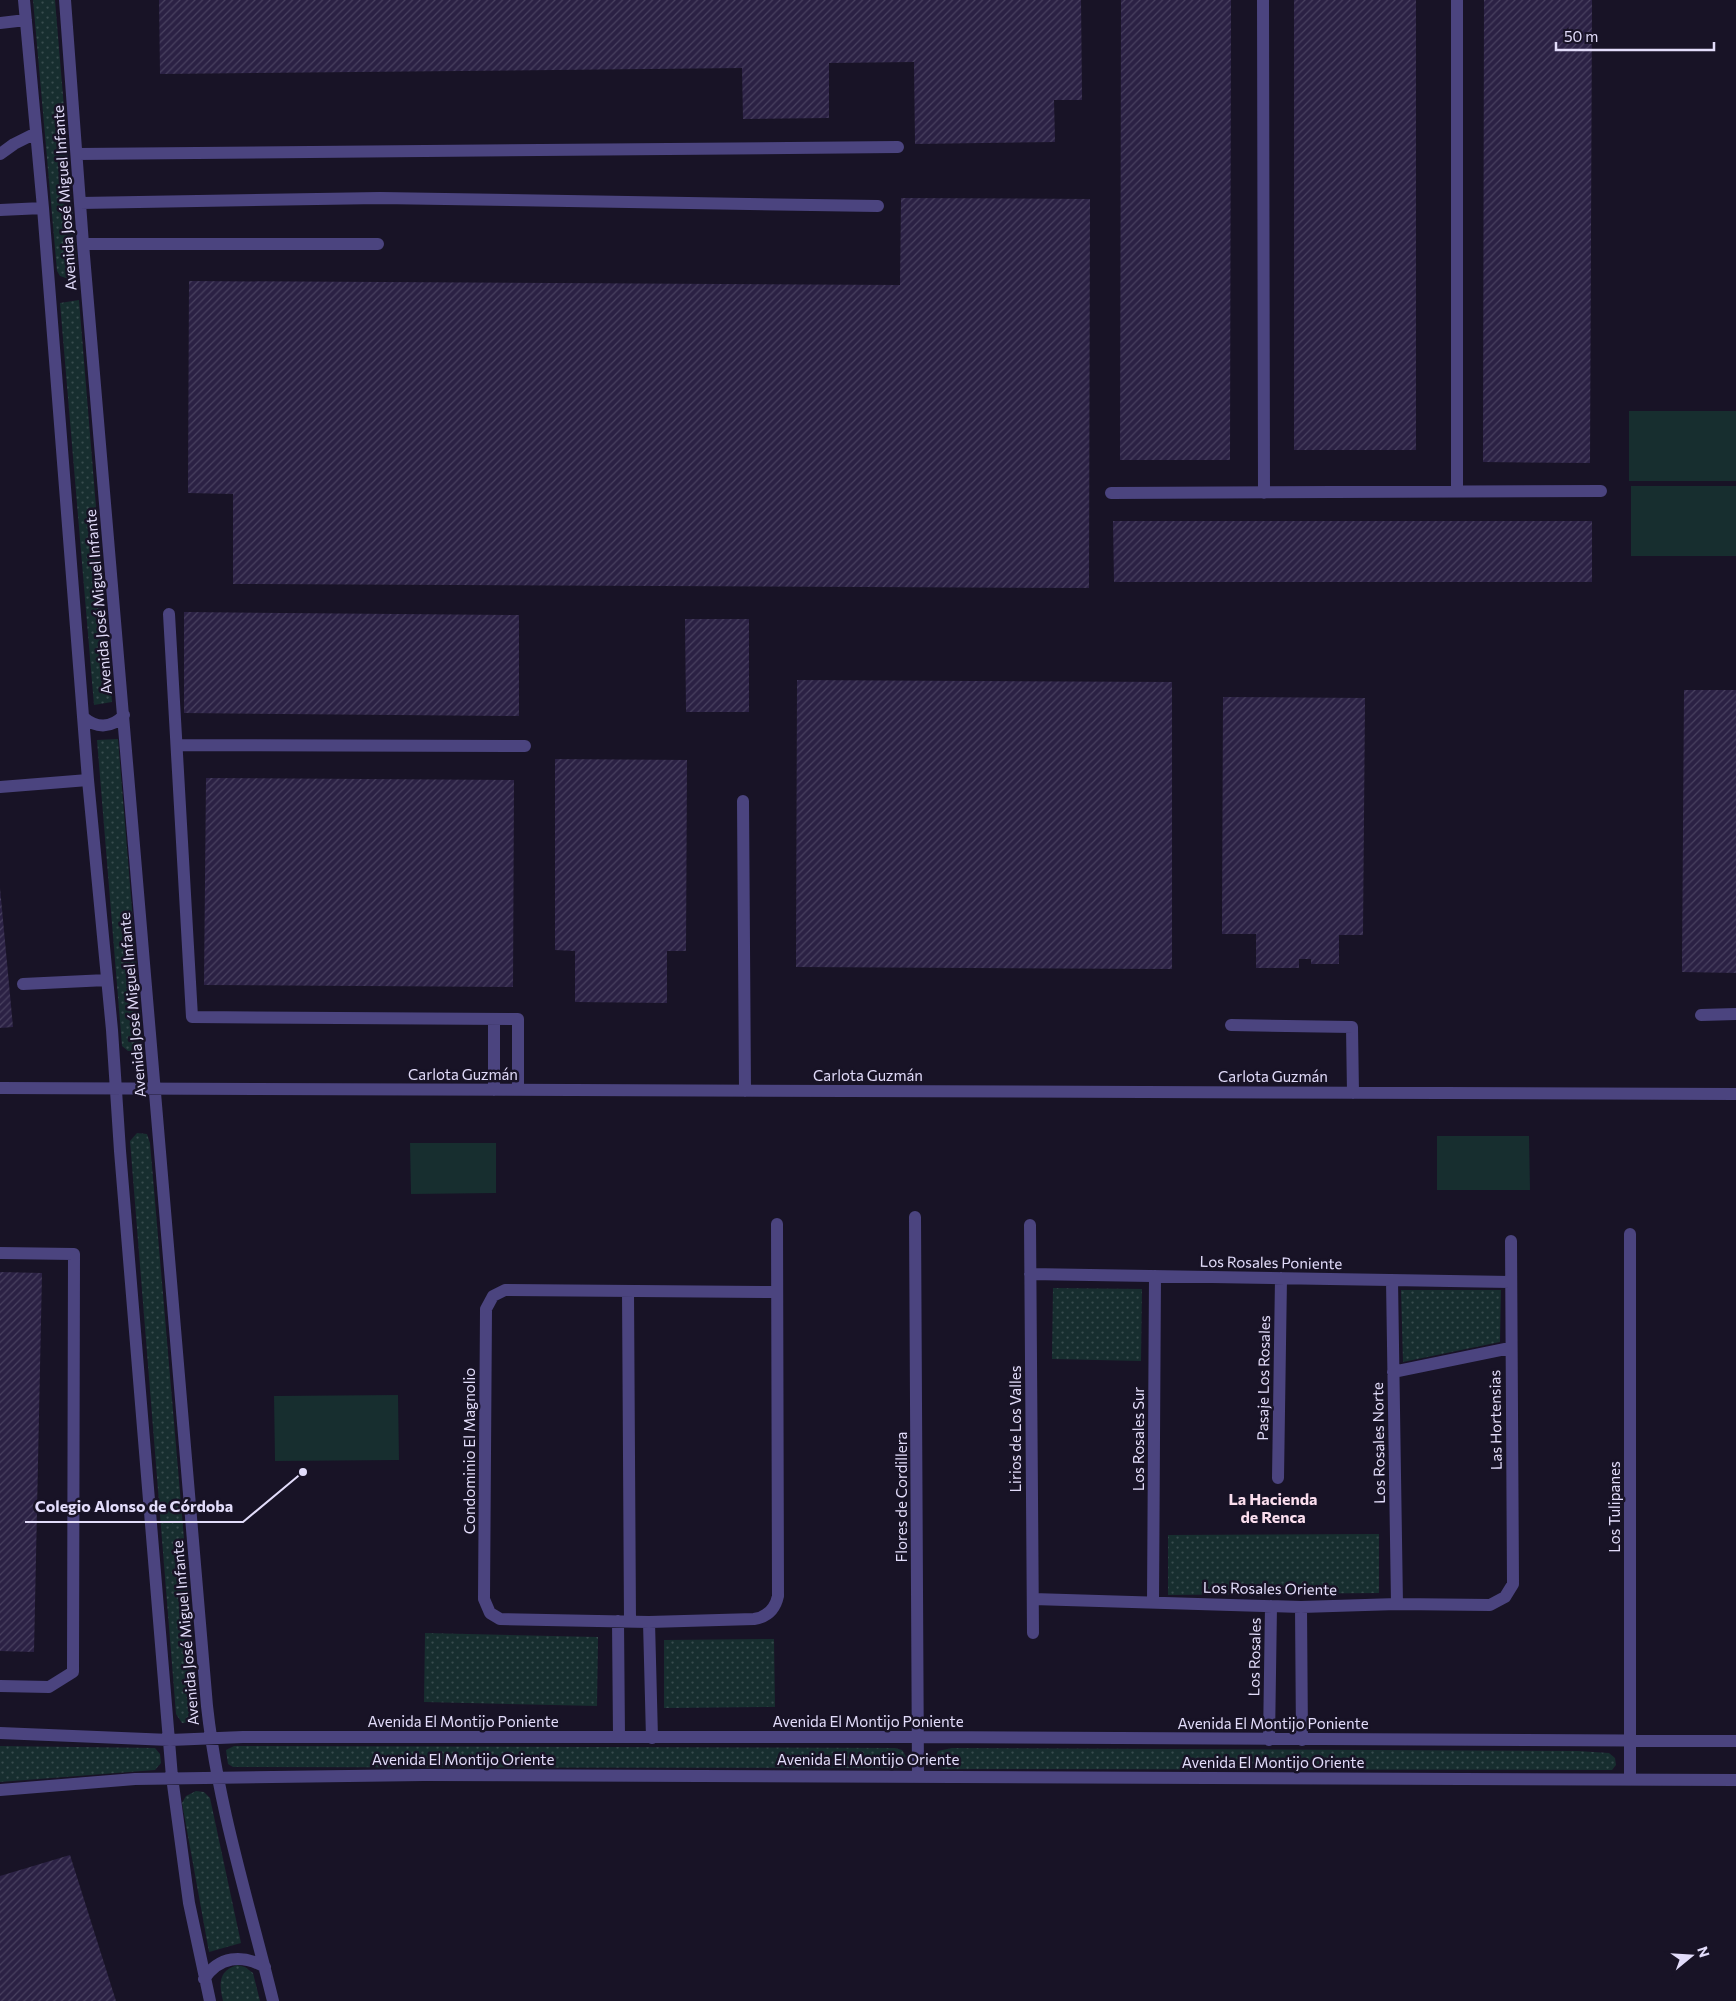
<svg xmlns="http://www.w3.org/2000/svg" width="1736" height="2001" font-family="Commissioner,sans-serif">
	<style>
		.grass { fill: url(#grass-dots) }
		.park { fill: #172e2f }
		.building { fill: url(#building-hatch) }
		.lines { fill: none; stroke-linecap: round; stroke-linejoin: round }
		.minor { stroke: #4b447f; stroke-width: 12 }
		.labels { text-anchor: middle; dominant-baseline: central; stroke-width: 5; stroke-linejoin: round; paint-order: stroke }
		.street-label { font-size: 15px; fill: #e2dcfa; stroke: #181326 }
		.neighbourhood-label { font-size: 16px; font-weight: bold; fill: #fbdeee; stroke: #181326 }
		.leader { fill: none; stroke: #e2dcfa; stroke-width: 2 }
		.callout-dot { fill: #e2dcfa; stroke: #181326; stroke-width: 2 }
		.callout-label { font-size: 16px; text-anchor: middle; font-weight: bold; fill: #e2dcfa; stroke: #181326; stroke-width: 5; stroke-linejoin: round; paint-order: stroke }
	</style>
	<defs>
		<pattern id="grass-dots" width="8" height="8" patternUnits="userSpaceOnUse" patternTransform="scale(1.25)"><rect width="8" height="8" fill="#172e2f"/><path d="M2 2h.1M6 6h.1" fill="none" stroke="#384c4e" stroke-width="1.8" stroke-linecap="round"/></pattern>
		<pattern id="building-hatch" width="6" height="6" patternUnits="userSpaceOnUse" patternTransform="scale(1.25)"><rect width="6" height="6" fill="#2b2144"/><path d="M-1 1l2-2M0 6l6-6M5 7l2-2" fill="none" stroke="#494160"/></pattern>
	</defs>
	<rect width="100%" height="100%" fill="#181326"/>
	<path class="grass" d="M33,0h22l22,263 -3,10 -8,5 -6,-2 -3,-5z
		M79,300l33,402 -18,3 -34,-402z
		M118,739l25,304 -5,8h-10l-6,-5 -25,-306z
		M137,1133l10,1 3,9 49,570 -8,9 -9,1 -6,-9 -46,-573z
		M1053,1288l89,1 -1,72 -89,-2z
		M1401,1290h100l-1,52 -97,20z
		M1379,1534v59l-211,2v-60z
		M425,1633l173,4 -1,69 -173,-4z
		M774,1639l1,68 -111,1v-68z
		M0,1746l155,2 5,6 1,9 -6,7 -155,12z
		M234,1746l661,2 7,2 5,8v5l-9,5 -665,-1 -5,-3 -2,-14z
		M952,1748l626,3 31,2 6,5 1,7 -4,5 -669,-1 -8,-4v-7l3,-7z
		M196,1791l8,1 6,6 31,145 -32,9 -27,-149 4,-7z
		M237,1965l8,2 8,6 7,28h-37c-4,-17 -5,-30 14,-36z"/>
	<path class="park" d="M1629,411h107v70h-107z
		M1631,486h105v70h-105z
		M1437,1136h92l1,54h-93z
		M410,1143h86v50l-85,1z
		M398,1395l1,65 -124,1 -1,-65z"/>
	<path class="building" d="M159,0h922l1,100h-28l1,42 -140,2 -1,-82 -85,1v55l-86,1 -1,-51 -582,6z
		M1121,0h110l-1,460h-110z
		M1294,0h122v450h-122z
		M1484,0h108l-2,463 -107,-1z
		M901,198l189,1 -1,389 -856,-4v-90l-45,-1 1,-212 711,4z
		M1113,521h479v61h-478z
		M184,612l335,3v101l-335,-3z
		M685,619h64v93h-63z
		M797,680l375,2v287l-376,-2z
		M1684,690h52v283l-54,-1z
		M1223,697l142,1 -2,237h-24v29h-28v-5h-12v9h-43v-34h-34z
		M555,759l132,1 -1,191h-19v52l-92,-1v-51l-20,-1z
		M206,778l308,2 -1,207 -309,-2z
		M0,888l13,139 -13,1z
		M0,1272l42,1 -8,379 -34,-1z
		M70,1855l46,146h-116v-125z"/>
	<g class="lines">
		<path class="minor" d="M24,0l19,208 45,572 24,250 8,121 52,626 17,126 21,98
			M65,0l18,244 124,1462c11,101 42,197 66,295
			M1263,0l1,493
			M0,23l26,-3
			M0,154l14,-10 22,-11
			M77,154l821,-7
			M80,203l300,-5 498,8
			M0,210l43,-2
			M83,244h295
			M1457,491v-491
			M1111,493l490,-2
			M169,614l23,403 326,2v71
			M83,717c14,12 29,11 41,-2
			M177,745l348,1
			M0,787l88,-7
			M743,801l2,290
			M23,984l84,-4
			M1701,1015l35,-1
			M494,1019v71
			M1231,1025l121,2 1,66
			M0,1088l1736,6
			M915,1217l3,559
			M1030,1225l3,408
			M1630,1234v546
			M0,1253l74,1 -1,418 -24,15 -49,-1
			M1030,1274l480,8
			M1392,1280l5,324
			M628,1291l2,330
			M777,1292l-272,-2 -12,6 -7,13 -2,290 6,14 10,6 149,3 105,-3c13,-2 21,-9 24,-23l-1,-372
			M1393,1372l117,-24
			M1278,1478l3,-200
			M1033,1599l268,8 96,-3 93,1 15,-8 8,-13 -2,-343
			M1153,1602l2,-326
			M1301,1607l1,133
			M618,1621l1,116
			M649,1622l3,116
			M0,1733l170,7 73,-3h675l818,4
			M1269,1740l2,-134
			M0,1790l135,-11 289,-4 1312,5
			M204,1979c15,-23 38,-25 61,-12"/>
	</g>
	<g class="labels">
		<g class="street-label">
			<text transform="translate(64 198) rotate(-94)">Avenida José Miguel Infante</text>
			<text transform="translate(98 602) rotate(-95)">Avenida José Miguel Infante</text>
			<text transform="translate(132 1005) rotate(-95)">Avenida José Miguel Infante</text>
			<text x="463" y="1074">Carlota Guzmán</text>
			<text x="868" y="1075">Carlota Guzmán</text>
			<text x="1273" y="1076">Carlota Guzmán</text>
			<text transform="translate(1271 1262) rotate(1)">Los Rosales Poniente</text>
			<text transform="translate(1263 1378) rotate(-89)">Pasaje Los Rosales</text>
			<text transform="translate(1495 1420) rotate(-91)">Las Hortensias</text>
			<text transform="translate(1015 1429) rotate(-90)">Lirios de Los Valles</text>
			<text transform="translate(1138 1439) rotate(-90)">Los Rosales Sur</text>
			<text transform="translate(1378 1443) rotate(-91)">Los Rosales Norte</text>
			<text transform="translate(469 1451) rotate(-90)">Condominio El Magnolio</text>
			<text transform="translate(901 1497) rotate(-90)">Flores de Cordillera</text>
			<text transform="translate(1614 1507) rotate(-90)">Los Tulipanes</text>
			<text transform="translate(1270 1588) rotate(1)">Los Rosales Oriente</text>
			<text transform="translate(185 1633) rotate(-95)">Avenida José Miguel Infante</text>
			<text transform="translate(1254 1657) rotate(-89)">Los Rosales</text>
			<text x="463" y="1721">Avenida El Montijo Poniente</text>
			<text x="868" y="1721">Avenida El Montijo Poniente</text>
			<text x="1273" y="1723">Avenida El Montijo Poniente</text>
			<text x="463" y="1759">Avenida El Montijo Oriente</text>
			<text x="868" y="1759">Avenida El Montijo Oriente</text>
			<text x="1273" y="1762">Avenida El Montijo Oriente</text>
		</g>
		<g class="neighbourhood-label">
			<text x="1273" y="1498">La Hacienda<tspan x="1273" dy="18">de Renca</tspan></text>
		</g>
	</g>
	<path class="leader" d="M303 1472L243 1522H25"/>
	<circle class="callout-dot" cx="303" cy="1472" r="5"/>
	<g class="callout-label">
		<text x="134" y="1512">Colegio Alonso de Córdoba</text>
	</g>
	<g transform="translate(1691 1956) rotate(72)" stroke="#181326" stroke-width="4" paint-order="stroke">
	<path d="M0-4L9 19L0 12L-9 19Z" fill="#e2dcfa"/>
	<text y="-8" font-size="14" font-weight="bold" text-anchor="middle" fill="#e2dcfa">N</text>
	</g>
	<path d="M1556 42v8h158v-8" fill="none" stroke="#e2dcfa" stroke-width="2.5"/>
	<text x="1564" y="42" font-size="15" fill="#e2dcfa" stroke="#181326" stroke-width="4" paint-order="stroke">50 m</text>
</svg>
